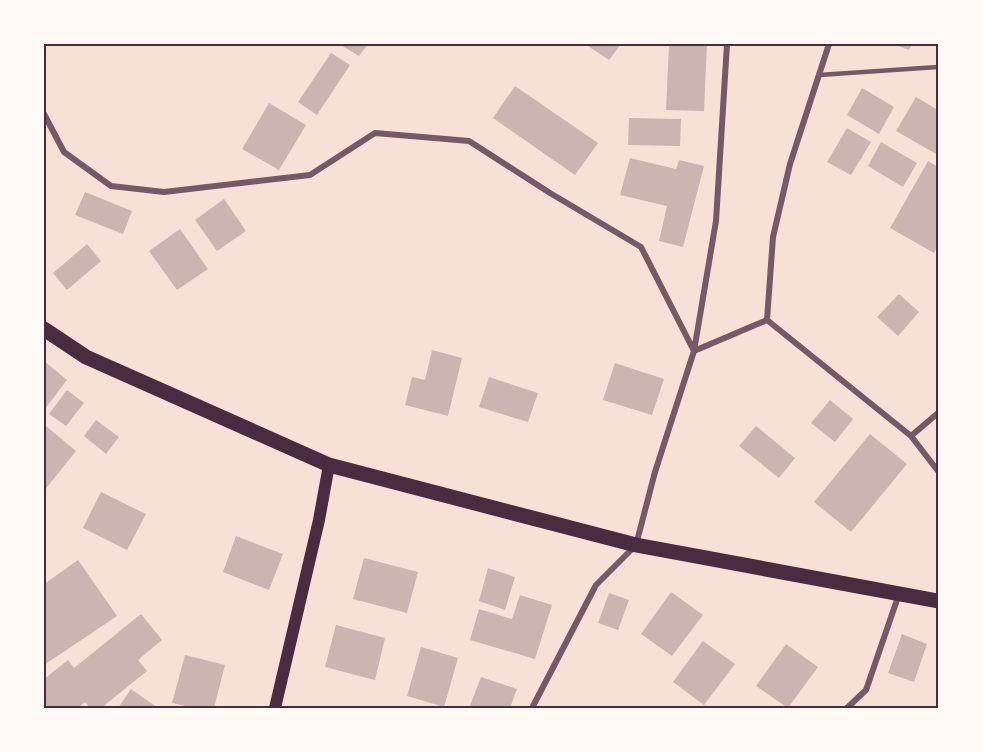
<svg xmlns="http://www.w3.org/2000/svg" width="982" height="752" font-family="'Golos Text',sans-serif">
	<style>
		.building { fill: #ccb4b1 }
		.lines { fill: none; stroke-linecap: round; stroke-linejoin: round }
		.service { stroke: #755966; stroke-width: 4.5 }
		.minor { stroke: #755966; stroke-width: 6 }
		.secondary { stroke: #4a2c40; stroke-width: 12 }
		.primary { stroke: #4a2c40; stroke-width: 15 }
		.neatline { fill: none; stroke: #4a2c40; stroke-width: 2 }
	</style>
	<rect width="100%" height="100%" fill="#f7e1d7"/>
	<path class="building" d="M339,44h29l-9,12z
		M585,44h36l-12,16z
		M669,44h38l-3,67 -38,-1z
		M893,44h19l-3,6z
		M331,53l19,12 -33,50 -19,-13z
		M515,86l83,57 -23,32 -82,-57z
		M862,88l32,19 -15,27 -32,-19z
		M916,97l20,12 2,-5v51l-42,-24z
		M269,103l37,22 -27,45 -37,-21z
		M629,118l52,1 -1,27 -52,-1z
		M847,128l24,14 -20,33 -24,-13z
		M881,142l36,21 -14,24 -35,-21z
		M630,158l46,11 3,-9 25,6 -21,81 -24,-6 8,-35 -47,-11z
		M928,161l10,6v78l-4,8 -44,-25z
		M85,192l47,19 -9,23 -48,-19z
		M224,199l22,32 -29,20 -22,-31z
		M180,229l28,40 -31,21 -28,-39z
		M87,244l14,17 -34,29 -14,-17z
		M899,294l20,18 -21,24 -21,-19z
		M432,350l30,8 -14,58 -43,-11 7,-28 13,3z
		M44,361l23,19 -23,30z
		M615,363l49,16 -12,36 -49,-15z
		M489,377l49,16 -10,29 -49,-15z
		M67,390l17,13 -18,23 -17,-12z
		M830,400l23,19 -18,23 -24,-19z
		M96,420l23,17 -13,17 -22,-18z
		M46,426l30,25 -32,40v-61z
		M756,426l39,32 -16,20 -40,-32z
		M870,434l37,30 -56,68 -37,-30z
		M101,492l45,22 -19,36 -44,-22z
		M236,536l47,18 -14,36 -46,-18z
		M364,558l54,14 -11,41 -54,-14z
		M78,560l39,56 -73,49v-81z
		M488,568l27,9 -10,33 -26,-9z
		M671,592l32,23 -31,41 -31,-22z
		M609,593l20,7 -11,30 -20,-7z
		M520,595l32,10 -17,54 -65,-19 9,-31 33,10z
		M141,614l21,26 -24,20 9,11 -46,37h-11l-5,-6 -7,6h-33l-1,-2v-27l24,-19 6,8z
		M336,625l49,13 -10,42 -50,-13z
		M902,634l25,10 -13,38 -26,-9z
		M703,641l32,23 -31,41 -31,-23z
		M786,644l32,23 -30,41 -32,-22z
		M421,647l37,11 -14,49 -37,-11z
		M185,655l40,10 -11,43h-20l-22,-5z
		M481,677l36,12 -7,19h-41z
		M131,689l27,19h-40z"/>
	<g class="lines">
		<path class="service" d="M819,75l119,-8"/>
		<path class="minor" d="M44,114l20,38 47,34 53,6 146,-17 65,-42 94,8 81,52 91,54 53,104
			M767,320l144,116 27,35
			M694,351l73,-31 6,-83 17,-73 39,-120
			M911,436l27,-23
			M532,708l64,-123 40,-40 19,-73 39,-121 22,-130 11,-177
			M847,708l19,-18 33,-96"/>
		<path class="secondary" d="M275,708l44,-188 10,-55"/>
		<path class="primary" d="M44,329l42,28 243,108 307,80 302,56"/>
	</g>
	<rect width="982" height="752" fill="none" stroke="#fffaf5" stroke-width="90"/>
	<rect x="45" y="45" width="892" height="662" class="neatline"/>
</svg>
